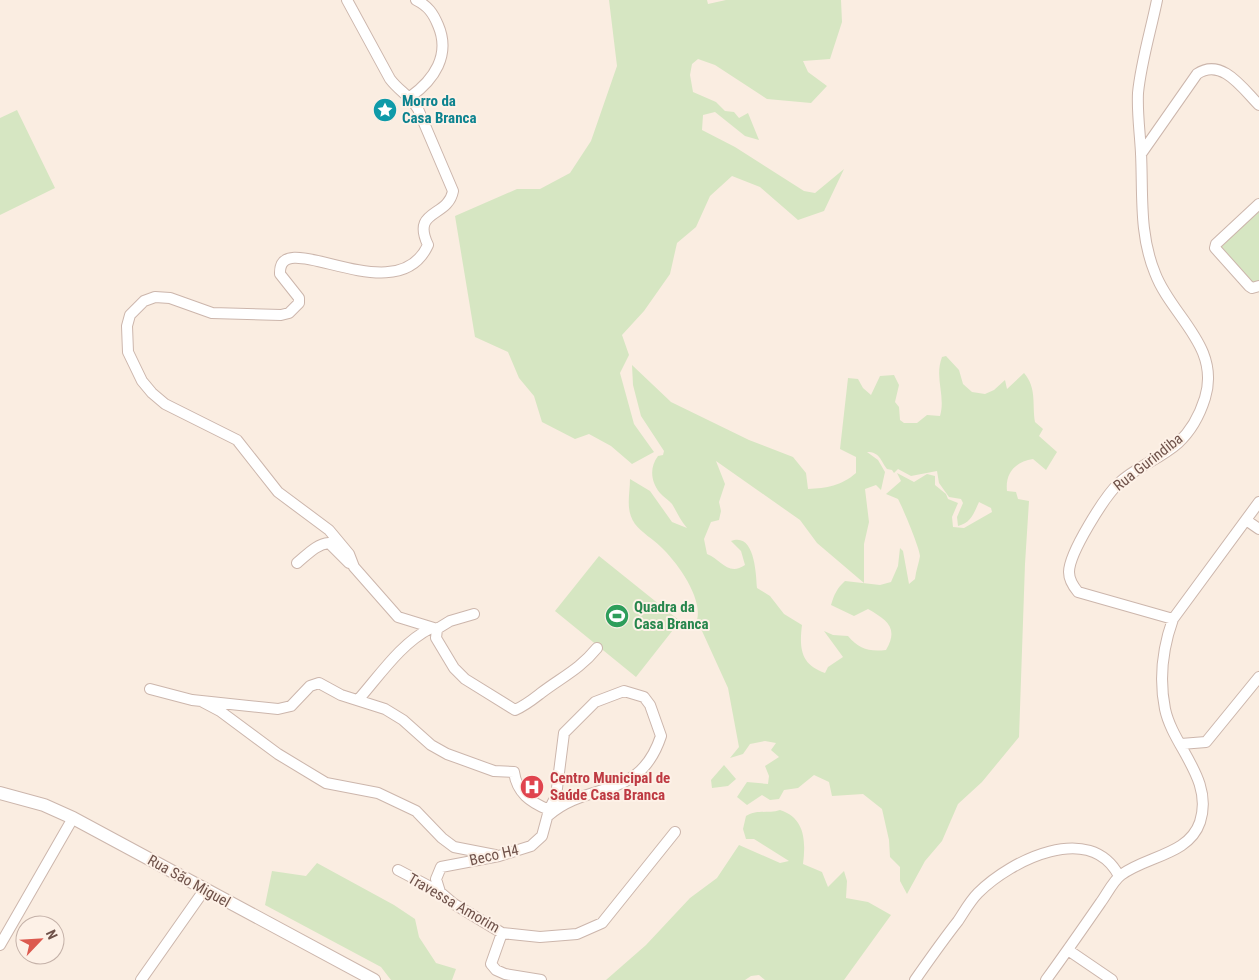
<svg xmlns="http://www.w3.org/2000/svg" width="1259" height="980" font-family="'Roboto Condensed',sans-serif">
	<style>
		.green { fill: #d6e6c2; fill-rule: evenodd }
		.lines { fill: none; stroke-linecap: round; stroke-linejoin: round }
		.minor-casing { stroke: #ccb6ac; stroke-width: 12 }
		.tertiary-casing { stroke: #ccb6ac; stroke-width: 14 }
		.minor { stroke: #fff; stroke-width: 10 }
		.tertiary { stroke: #fff; stroke-width: 12 }
		.labels { text-anchor: middle; dominant-baseline: central; stroke-width: 4; stroke-linejoin: round; paint-order: stroke }
		.culture-label { font-size: 15px; font-weight: bold; fill: #0d838f; stroke: #fdf1e7; text-anchor: start }
		.street-label { font-size: 15px; fill: #6f524a; stroke: #fdf1e7 }
		.leisure-label { font-size: 15px; font-weight: bold; fill: #27864d; stroke: #fdf1e7; text-anchor: start }
		.health-label { font-size: 15px; font-weight: bold; fill: #be3a42; stroke: #fdf1e7; text-anchor: start }
	</style>
	<rect width="100%" height="100%" fill="#faede1"/>
	<path class="green" d="M609,0h98l1,4 18,-4h115l1,22 -12,37 -27,2 5,11 19,14 -16,17 -44,-4 -52,-34 -17,-6 -6,5 -2,11 3,17 23,10 9,9 9,1 5,6 9,-5 11,27 -14,-4 -30,-24 -12,3 -1,15 33,17 69,44 11,2 29,-24 -20,42 -26,9 -38,-33 -28,-11 -22,20 -14,31 -19,16 -7,31 -26,37 -22,24 7,20 -9,18 14,51 20,28 -22,12 -21,-18 -22,-12 -14,5 -33,-17 -8,-26 -15,-18 -11,-26 -33,-15 -20,-121 62,-27h23l30,-16 21,-32 26,-75z
		M17,110l38,78 -55,27v-97z
		M1259,206v76l-4,4 -38,-40z
		M946,356l13,14 4,14 9,8 13,2 9,-4 11,-10 2,9 17,-16c13,15 8,31 11,49l8,7 -4,7 18,16 -11,18 -13,-11c-18,3 -28,14 -26,32l9,1 2,7 11,2 -4,63 -6,173 -37,45 -24,22 -16,37 -17,20 -18,33 -7,-13v-14l-10,-10 -1,-17 -7,-31 -19,-15 -31,2 -3,-14 -15,-7 -16,13 -14,2 -5,9 -9,1 -8,-5 -15,10 -10,-8 10,-15 21,2 1,-8 -4,-10 14,-9 -8,-7 5,-7 -11,-2 -15,3 -7,10 -13,4 9,-11 -11,-59 -31,-68c6,-22 -20,-58 -36,-73 -8,-8 -19,-14 -26,-23 -10,-14 -5,-29 -5,-45l20,12 22,31 15,6c-7,-8 -10,-16 -15,-24 -3,-4 -9,-7 -12,-11 -9,-11 -11,-25 -2,-37l5,-1 1,-4 -23,-35 -8,-31 -1,-20 39,37 78,38 44,17 13,16 2,16c19,-1 33,-3 48,-16v-16l-16,-8 8,-71 10,1 5,9 8,7 9,-19 14,-1 5,10 -4,17 4,5 1,13 4,3h13l10,-8 13,1c6,-20 -6,-38 2,-59zM867,452c13,0 13,8 20,17l5,1 2,3 4,-4 13,7 26,-5 2,12 10,14 12,2 2,4 -6,14 1,9c13,-3 16,-13 21,-24l12,6 1,4 -28,16 -11,-1 -1,-10 6,-14 -10,-4 -2,-5 -11,-9v-9l-8,-2 -13,8 -17,-9 4,8 -15,13 12,5c4,7 22,50 22,57 -1,7 -4,14 -5,23l-6,5 -6,-33 -3,-3 -2,18 -7,16 -11,3 -35,-4c-8,7 -11,14 -14,24l23,11 14,-7c19,11 31,19 18,41 -17,2 -27,-1 -38,-14l-15,-1 -9,-4 19,26 -15,10 -3,6c-24,-8 -26,-24 -23,-48l-18,-11 -14,-18 -13,-8c-1,-14 -2,-56 -26,-47l10,10 4,14c-17,12 -24,-6 -38,-11l-3,-15 7,-17 8,-2 2,-9 -2,-9 6,-18 -9,-23 84,59 17,23 47,40v-39l5,-22 -4,-33 11,-4 5,5 4,-18 -7,-12z
		M599,556l81,65 -44,56 -81,-66z
		M724,765l12,14 -8,7 -16,2 -1,-8z
		M780,810c25,8 26,31 23,54l19,8 6,15 16,-16 3,10 -1,17 22,4 23,13 -47,65h-79l-6,-5 -8,1 -6,4h-139l40,-35 44,-47 27,-20 22,-33 41,18 9,-2 -35,-22h-8l-3,-10 3,-13c11,-7 22,-2 34,-6z
		M317,863l77,42 21,14 4,18 17,26 20,6 -4,11h-61l-10,-13 -116,-62 7,-34 34,5z"/>
	<g class="lines">
		<g class="minor-casing">
			<path id="minor" d="M347,0l43,79c9,12 20,17 28,30l35,82c-5,27 -42,18 -25,54 -32,70 -150,-22 -148,29l19,24v5l-10,10 -8,2 -69,-2 -42,-15 -15,-1 -11,4 -14,14 -3,11 1,26 14,29 10,12 13,11 72,36 41,52 51,38 20,24 5,13 44,50 39,12 13,-8 24,-7
				M1157,0c-6,30 -16,62 -19,93 -1,20 2,40 3,60 2,42 -2,81 14,120 16,43 66,73 50,125 -5,16 -14,33 -27,45 -18,16 -42,24 -59,40 -14,13 -50,70 -50,89 0,7 4,14 9,20l95,27
				M410,97c24,-17 41,-42 28,-72 -5,-12 -10,-19 -22,-25
				M1141,154l56,-80c25,-17 46,15 62,31
				M1259,204l-43,40 -1,4 34,38 3,2 7,-2
				M1246,520l13,9
				M297,563c10,-8 19,-19 32,-20l20,20
				M437,629l-1,9 18,30 11,11 50,31c11,-5 17,-10 26,-17 21,-16 39,-24 56,-45
				M150,689l42,11 86,9 13,-3 19,-20 9,-3 22,12 44,14 18,11 28,25 16,9 47,17 20,1c3,21 16,30 35,38
				M358,700c22,-25 43,-57 73,-72
				M203,702l17,9 58,43 48,29 52,10 38,18 26,27 12,9 41,8
				M1181,744l25,-2 53,-65
				M398,870l42,22 14,12 48,29 38,4 37,-3 25,-11 73,-91
				M440,892l-4,-13 5,-12 58,-11 32,-10 11,-10 7,-26 7,-14 8,-63 31,-31 29,-11 20,6 6,8 11,31c-22,66 -72,44 -112,79
				M502,933l-11,31 5,6 9,4 36,6
				M0,945l73,-127
				M1068,950l44,30
				M141,980l64,-91
				M915,980c14,-20 28,-40 43,-59 6,-9 12,-20 20,-28 33,-33 112,-72 141,-17
				M1046,980c19,-26 37,-52 55,-78 6,-8 12,-21 20,-27 25,-19 68,-20 79,-53 14,-43 -27,-75 -35,-113 -6,-30 -2,-62 8,-90l86,-117"/>
		</g>
		<g class="tertiary-casing">
			<path id="tertiary" d="M0,793l44,12 29,13 301,162"/>
		</g>
		<use href="#minor" class="minor"/>
		<use href="#tertiary" class="tertiary"/>
	</g>
	<defs>
		<g id="sight-disc" transform="scale(1.25)"><circle r="9.5" fill="#0f9aa8" stroke="#fdf1e7"/><path d="M0-6L1.8-2.2L6-1.7L2.9 1.2L3.7 5.4L0 3.3L-3.7 5.4L-2.9 1.2L-6-1.7L-1.8-2.2Z" fill="#fff"/></g>
		<g id="stadium-disc" transform="scale(1.25)"><circle r="9.5" fill="#2e9e5b" stroke="#fdf1e7"/><path d="M0-5a6.5 5 0 1 0 0 10a6.5 5 0 1 0 0-10ZM-3.5-1.8h7v3.6h-7Z" fill="#fff"/></g>
		<g id="hospital-disc" transform="scale(1.25)"><circle r="9.5" fill="#e0444e" stroke="#fdf1e7"/><path d="M-5-5h3v3.5h4V-5h3V5h-3V1.5h-4V5h-3Z" fill="#fff"/></g>
	</defs>
	<g fill-rule="evenodd">
		<use href="#sight-disc" x="385" y="110"/>
		<use href="#stadium-disc" x="617" y="616"/>
		<use href="#hospital-disc" x="532" y="787"/>
	</g>
	<g class="labels">
		<g class="culture-label">
			<text x="402" y="101">Morro da<tspan x="402" dy="17">Casa Branca</tspan></text>
		</g>
		<g class="street-label">
			<text transform="translate(1148 462) rotate(-38)">Rua Gurindiba</text>
			<text transform="translate(494 855) rotate(-13)">Beco H4</text>
			<text transform="translate(189 881) rotate(29)">Rua São Miguel</text>
			<text transform="translate(454 903) rotate(30)">Travessa Amorim</text>
		</g>
		<g class="leisure-label">
			<text x="634" y="607">Quadra da<tspan x="634" dy="17">Casa Branca</tspan></text>
		</g>
		<g class="health-label">
			<text x="550" y="778">Centro Municipal de<tspan x="550" dy="17">Saúde Casa Branca</tspan></text>
		</g>
	</g>
	<g transform="translate(40 940) rotate(65)"><circle r="24" fill="#fdf1e7" stroke="#c4b1a8"/>
	<path d="M0-4L9 19L0 12L-9 19Z" fill="#dc5a4f"/>
	<text y="-8" font-size="14" font-weight="bold" text-anchor="middle" fill="#6f524a">N</text>
	</g>
</svg>
